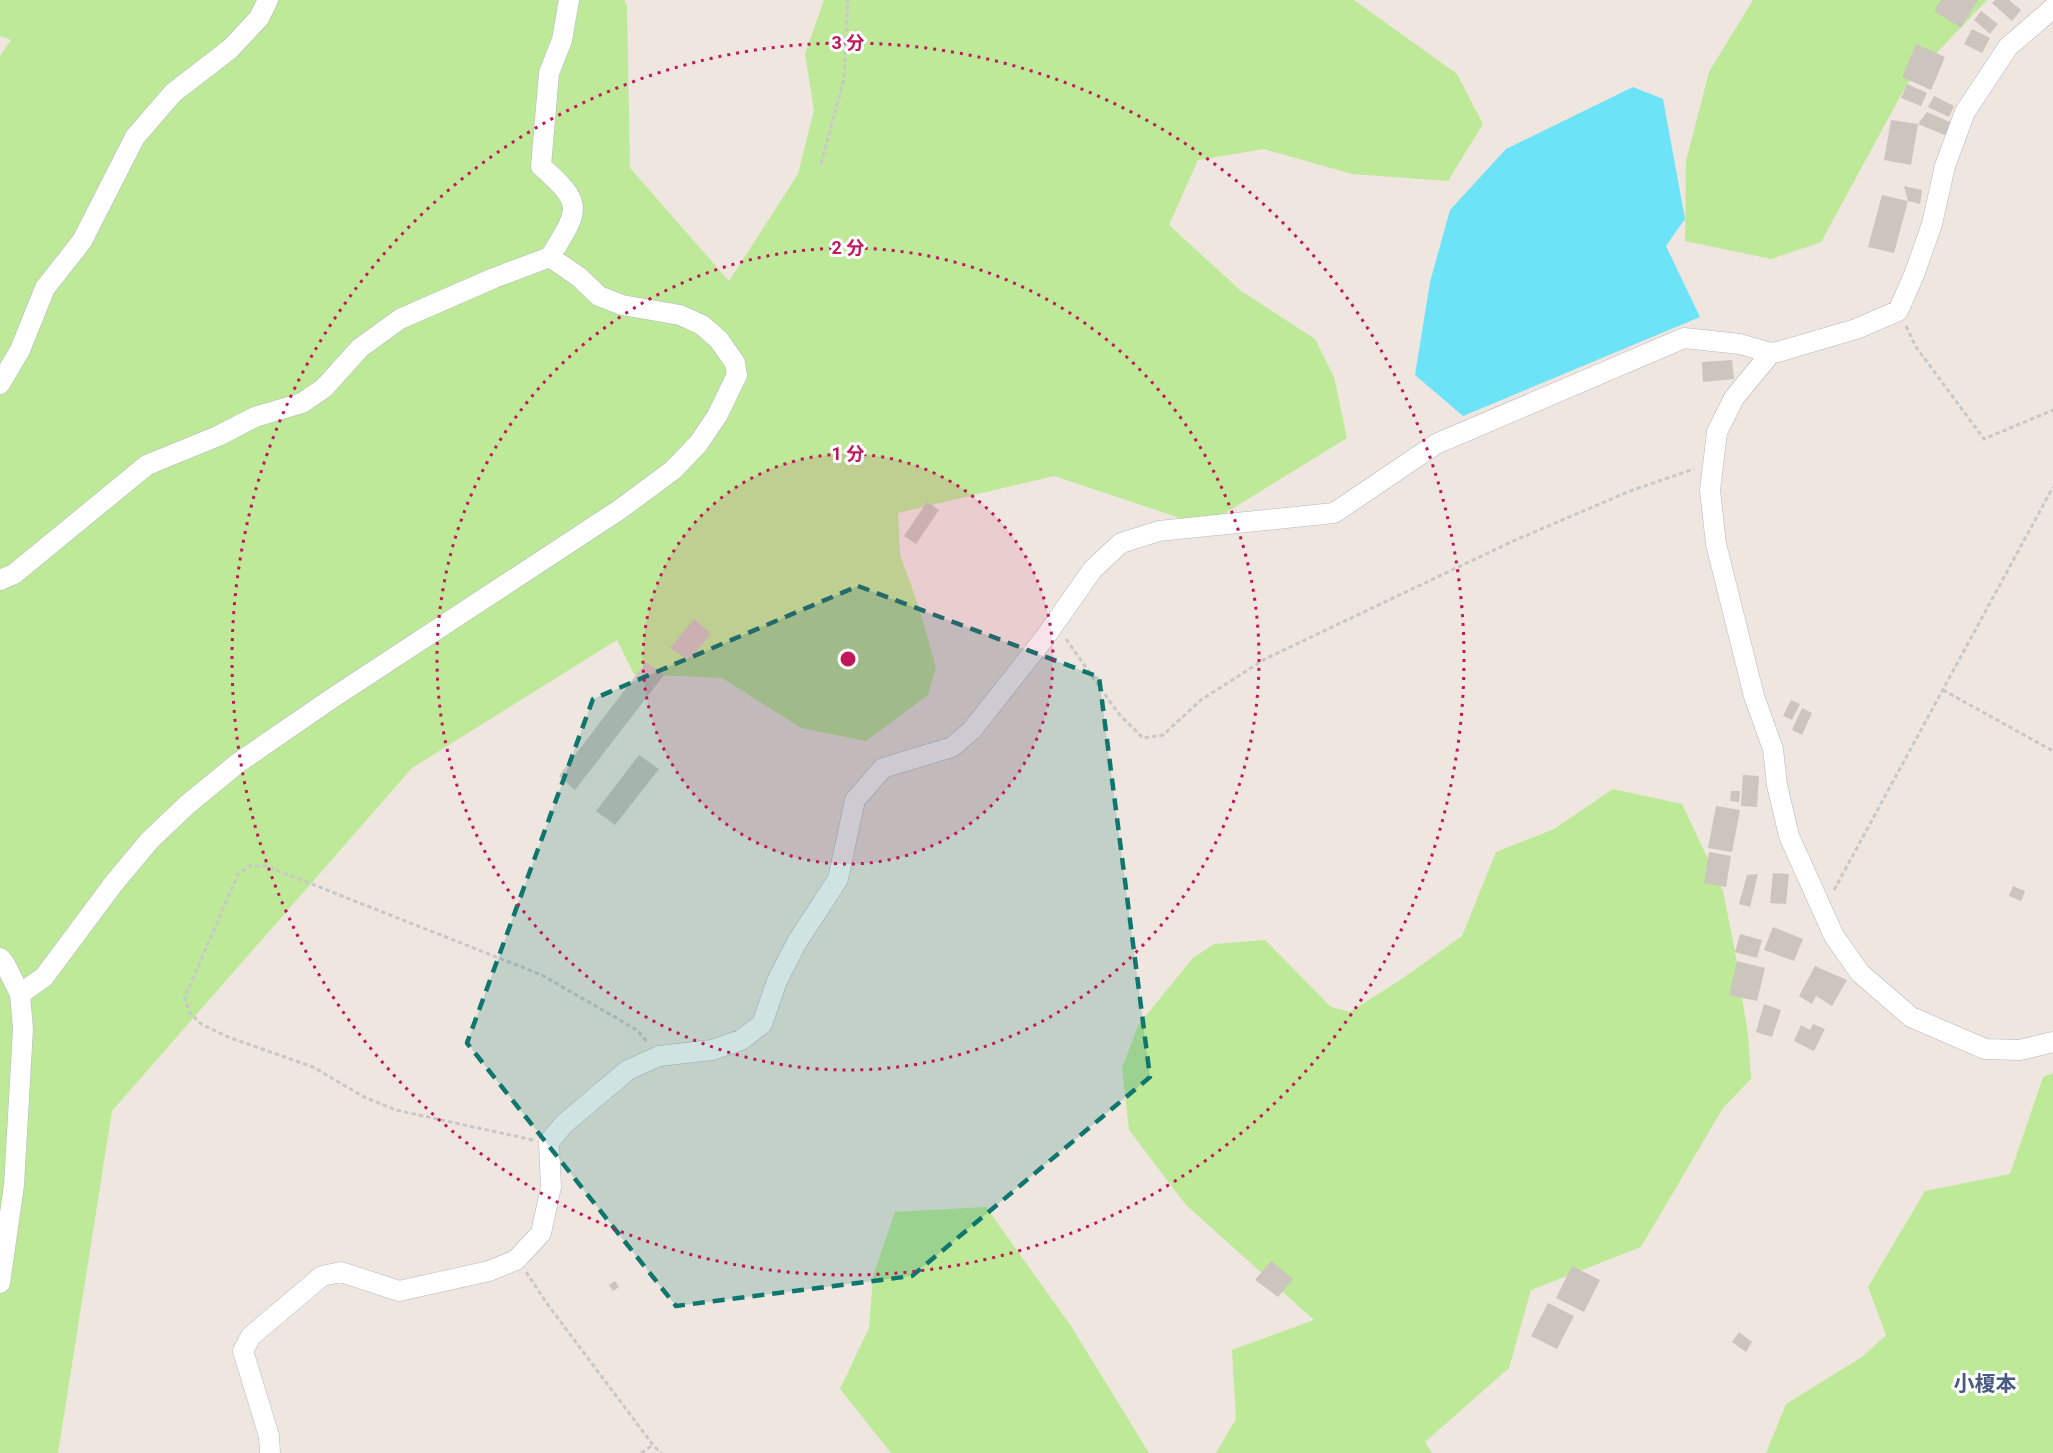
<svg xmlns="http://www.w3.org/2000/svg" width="2053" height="1453" font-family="Roboto,'Noto Sans JP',sans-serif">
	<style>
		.green { fill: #bee999 }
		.water { fill: #6ce3f7 }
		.building { fill: #cbc5bd }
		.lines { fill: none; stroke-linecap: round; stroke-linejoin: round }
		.minor-casing { stroke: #b3b7c1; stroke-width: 21 }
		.path { stroke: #c8c8c8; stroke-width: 3; stroke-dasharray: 4.5 3; stroke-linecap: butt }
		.minor { stroke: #fff; stroke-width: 20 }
		.marked { fill: #0f766e; fill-opacity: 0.2; stroke: #0f766e; stroke-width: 4.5; stroke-dasharray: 12 8; stroke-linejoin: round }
		.ring { fill: none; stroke: #c2185b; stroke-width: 3; stroke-dasharray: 3 6 }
		.labels { text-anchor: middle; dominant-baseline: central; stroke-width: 6; stroke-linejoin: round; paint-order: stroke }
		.quarter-label { font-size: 21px; font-weight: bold; fill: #495b82; stroke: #fff }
		.centre { fill: #c2185b; stroke: #fff; stroke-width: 3 }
		.ring-label { font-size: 18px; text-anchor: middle; font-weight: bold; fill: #c2185b; stroke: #fff; stroke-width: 6; stroke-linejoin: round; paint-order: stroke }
	</style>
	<rect width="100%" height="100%" fill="#efe6df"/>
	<path class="green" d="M0,0h624l3,6 3,162 99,113 69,-107 16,-64 -9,-56 19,-54h530l103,74 26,50 -35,57 -96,-7 -88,-25 -66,11 -29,65 72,66 74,48 19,38 13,61 -143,88 -150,-50 -156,37 2,41 19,54 17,59 -8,28 -62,46 -65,-13 -79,-50 -88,-4 -17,-34 -205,128 -300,343 -54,342h-58v-1397l11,-16 -11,-4z
		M1753,0h234l-80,84 -86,158 -50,17 -86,-18 1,-80 23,-89z
		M1613,789l69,15 41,87 12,61 13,83 3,44 -28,29 -82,139 -110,43 -22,78 -84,74 7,11h-216l20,-34 -4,-69 82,-30 -128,-115 -57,-75 -7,-62 17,-44 54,-66 21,-14 51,-4 66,67 19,5 53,-34 59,-42 34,-84 58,-23z
		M2053,1073v380h-287l20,-49 76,-47 24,-22 -18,-48 57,-96 85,-17 33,-97z
		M986,1207l85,119 78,127h-258l-51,-64 29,-61 4,-52 22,-64z"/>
	<path class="water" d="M1633,87l30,12 22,120 -19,27 34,71 -237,99 -48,-41 15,-93 20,-72 56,-61z"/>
	<path class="building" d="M1941,0h37l-17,28 -27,-17z
		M1995,0h14l12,10 -9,11 -20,-18z
		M1981,11l17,13 -8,10 -16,-14z
		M1972,29l18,9 -8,15 -18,-9z
		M1916,44l29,13 -14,33 -29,-13z
		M1907,84l20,9 -6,13 -20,-8z
		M1934,96l20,10 -5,11 -21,-10z
		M1927,112l25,11 -5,13 -29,-12 -7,41 -27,-5 7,-40 27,4z
		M1904,186l18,4 -2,14 -12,-3z
		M1882,195l26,6 -14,52 -26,-6z
		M1732,360l2,19 -31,3 -1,-20z
		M927,502l12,8 -23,34 -12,-8z
		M694,619l17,15 -22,26 -19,-12z
		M646,662l18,13 -89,115 -16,-14z
		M1791,700l9,4 -8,16 -9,-4z
		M1802,708l10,5 -10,22 -10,-5z
		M639,755l20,14 -44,56 -19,-14z
		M1743,775l16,1 -2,31 -16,-1z
		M1731,791h9l-1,11 -9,-1z
		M1716,806l24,4 -8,42 -24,-4z
		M1709,852l22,4 -5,31 -22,-4z
		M1773,873l16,1 -3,30 -16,-1z
		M1758,874l-8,33 -11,-3 8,-29z
		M2013,886l12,5 -4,10 -12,-5z
		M1773,927l30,12 -9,22 -30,-11z
		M1740,934l22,6 -5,18 -22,-6z
		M1737,961l28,7 -8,33 -28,-6z
		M1815,966l32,14 -15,26 -16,-10 -4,8 -13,-8z
		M1764,1004l17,6 -9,27 -16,-5z
		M1813,1024l12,5 -11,22 -20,-10 7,-16 9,5z
		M1271,1261l22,18 -15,18 -23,-17z
		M1572,1266l28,14 -16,32 -28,-14z
		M615,1281l4,6 -6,4 -4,-6z
		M1548,1303l26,13 -17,33 -26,-13z
		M1739,1332l13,10 -6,10 -14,-10z"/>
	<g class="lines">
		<g class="minor-casing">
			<path id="minor" d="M550,257c29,-48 35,-52 -9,-91l8,-93 13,-33 7,-40
				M1771,353l-37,45 -17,34 -7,58 6,54 38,152 19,53 4,36 12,51 45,100 26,37 51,44 74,32 35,1 33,-8
				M0,384l20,-34 25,-62 37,-47 53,-104 38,-44 57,-44 29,-31 9,-18
				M0,580l14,-6 133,-109 71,-29 37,-19 47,-14 22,-15 36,-40 40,-29 94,-41 56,-21 29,20 20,19 23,9 58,10 22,10 17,15 16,23 2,12 -20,41 -19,28 -25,26 -54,40 -288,189 -93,64 -50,41 -38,36 -36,43 -70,94 -24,17
				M0,958l5,6 15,30 3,35 -9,156 -14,98
				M270,1453l-1,-17 -26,-85 8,-15 71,-60 19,-4 58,19 90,-20 27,-11 25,-27 10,-46 -2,-45 15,-18 64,-54 31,-14 53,-6 29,-10 21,-16 15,-43 20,-39 41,-63 17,-79 28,-32 69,-21 20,-17 71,-90 50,-71 28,-26 38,-12 175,-18 102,-69 248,-106 56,6 31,9 7,-1 78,-23 42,-18 16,-36 18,-51 13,-58 20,-54 43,-65 45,-39"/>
		</g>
		<path class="path" d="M821,164l23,-86 4,-78
			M1906,326l10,21 68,92 69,-29
			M1066,639l52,74 25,25 20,-3 38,-35 64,-41 63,-30 183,-87 119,-51 64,-22
			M1943,690l110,61
			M1834,890l219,-403
			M533,1140l-137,-30 -32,-13 -51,-30 -85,-30 -27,-13 -12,-12 -4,-15 53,-123 11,-8h17l276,109 95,55 11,13
			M526,1272l22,33 105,140 8,8
			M641,1453l12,-8"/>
		<use href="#minor" class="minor"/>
	</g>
	<path class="marked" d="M858,586l241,91 51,400 -238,199 -236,30 -209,-263 126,-344z"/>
	<circle cx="848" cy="659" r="205" fill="#c2185b" fill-opacity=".12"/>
	<g class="ring">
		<circle cx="848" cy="659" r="205"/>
		<circle cx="848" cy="659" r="411"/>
		<circle cx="848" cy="659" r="616"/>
	</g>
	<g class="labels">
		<g class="quarter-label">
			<text x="1985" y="1384">小榎本</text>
		</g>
	</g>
	<circle cx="848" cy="659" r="9" class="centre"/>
	<g class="ring-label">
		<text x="848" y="49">3 分</text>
		<text x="848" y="254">2 分</text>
		<text x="848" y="460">1 分</text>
	</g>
</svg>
